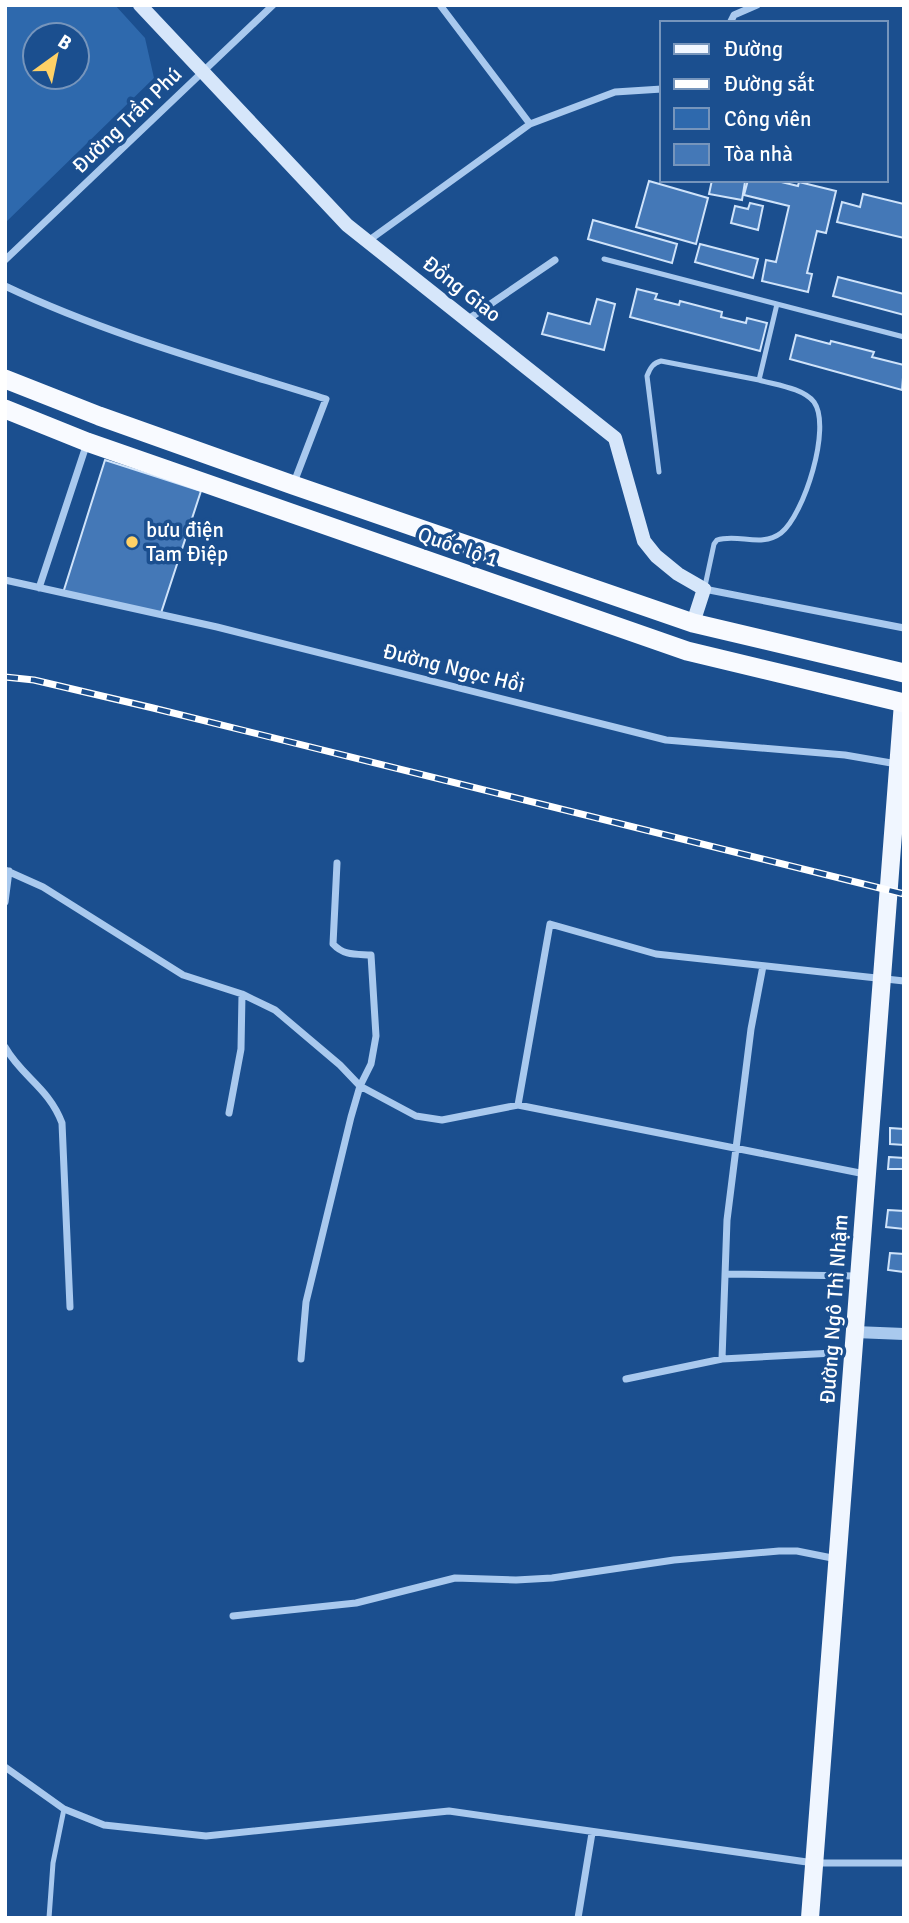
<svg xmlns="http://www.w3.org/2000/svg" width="909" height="1923" font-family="Signika,sans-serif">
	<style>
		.green { fill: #2e69ad; fill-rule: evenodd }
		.building { fill: #4478b7; stroke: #cfe3fa; stroke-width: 2 }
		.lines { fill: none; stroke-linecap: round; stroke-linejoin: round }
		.service { stroke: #a9c9ee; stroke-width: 5 }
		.minor { stroke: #a9c9ee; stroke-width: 7 }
		.tertiary { stroke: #a9c9ee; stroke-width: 12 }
		.secondary { stroke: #d6e6fa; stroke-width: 14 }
		.primary { stroke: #f0f6ff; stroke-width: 18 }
		.trunk { stroke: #f8faff; stroke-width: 19 }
		.rail-casing { stroke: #fff; stroke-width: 7 }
		.rail { stroke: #1b4f8f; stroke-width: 4.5; stroke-dasharray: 13; stroke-linecap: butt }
		.poi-dot { fill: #ffd166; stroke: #1b4f8f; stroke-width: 2.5 }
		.labels { text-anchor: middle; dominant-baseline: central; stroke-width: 7; stroke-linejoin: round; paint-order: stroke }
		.street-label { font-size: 21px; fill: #fff; stroke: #1b4f8f }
		.poi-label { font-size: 21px; fill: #fff; stroke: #1b4f8f; text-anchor: start }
	</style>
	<rect width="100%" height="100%" fill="#1b4f8f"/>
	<path class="green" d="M5,5h110l30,33 9,40 -149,145zM35,35h42v42h-42z"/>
	<path class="building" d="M712,180l33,2 -3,18 -33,-6z
		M748,180h25l25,6 1,-4 37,9 -10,42 -9,-2 -10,42 5,1 -4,18 -46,-11 4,-21 10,2 13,-56 -45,-11z
		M649,181l59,17 -12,46 -60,-17z
		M863,194l41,10v34l-67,-16 5,-20 18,5z
		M750,203l13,3 -5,24 -27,-7 4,-17 13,3z
		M593,220l84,24 -5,19 -84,-24z
		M700,244l58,15 -5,19 -58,-16z
		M838,277l66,17v21l-71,-19z
		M637,289l20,5 -2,5 24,6 1,-4 42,11 -1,5 25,6 1,-5 20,5 -7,28 -130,-34z
		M597,299l18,5 -11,46 -62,-16 6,-21 42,11z
		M796,335l34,9 1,-3 43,11 -2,5 32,8 -2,25 -112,-31z
		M105,460l96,31 -40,122 -98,-20z
		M890,1128l14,1v16l-14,-1z
		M889,1157l15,1v11h-16z
		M888,1210l16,1v18l-18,-2z
		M890,1253l14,1v18l-16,-2z"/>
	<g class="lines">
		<path class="service" d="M604,259l300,78
			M659,472l-12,-96c3,-8 6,-13 14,-15l98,19 18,-76
			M705,586l9,-42 3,-4c21,-7 44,8 64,-7 23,-18 51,-106 33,-131 -11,-14 -38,-17 -55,-22
			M49,1918l4,-55 11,-54"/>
		<path class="minor" d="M440,5l90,119
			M730,23l4,-8 23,-10
			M368,241l162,-117 85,-32 47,-3
			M5,260l268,-255
			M5,286c103,49 213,79 321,113l-33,86
			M467,320l88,-60
			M5,580l212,47 449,113 179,15 52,9
			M39,588l48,-145
			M704,589l200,39
			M5,870l38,17 140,88 59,19 33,16 65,55 20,21 56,30 26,4 76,-15 347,69
			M5,902l4,-31
			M5,1047c17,30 44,41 57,76l8,184
			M518,1105l32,-181 106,30 248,27
			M229,1113l12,-64 1,-55
			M725,1274l132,2
			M301,1359l5,-57 45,-185 9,-31 11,-22 5,-28 -5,-81c-15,-1 -27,1 -38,-11l4,-81
			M722,1359l5,-139 24,-191 12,-63
			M626,1379l96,-20 131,-7
			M233,1616l123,-13 99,-25 61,2 36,-2 122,-18 105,-9h18l40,8
			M5,1767l59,42 40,16 102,11 243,-25 365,52h90
			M578,1918l14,-85"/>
		<path class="tertiary" d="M855,1332l49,2"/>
		<path class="secondary" d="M140,5l207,220 268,213 29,103 12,15 22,18 26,15 -11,34"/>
		<path class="primary" d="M810,1918l93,-1215"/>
		<path class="trunk" d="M5,379l94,37 194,69 400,138 211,50
			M5,409l82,33 600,209 217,52"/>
		<g class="rail-casing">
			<path id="rail" d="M5,677l29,3 119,28 751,186"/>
		</g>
		<use href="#rail" class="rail"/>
	</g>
	<circle class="poi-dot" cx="132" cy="542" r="7"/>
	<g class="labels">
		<g class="street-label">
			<text transform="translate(127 120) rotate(-44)">Đường Trần Phú</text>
			<text transform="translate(462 289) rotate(38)">Đồng Giao</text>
			<text transform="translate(458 547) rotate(19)">Quốc lộ 1</text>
			<text transform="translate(454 668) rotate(14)">Đường Ngọc Hồi</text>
			<text transform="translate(834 1309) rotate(-86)">Đường Ngô Thì Nhậm</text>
		</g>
		<g class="poi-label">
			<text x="146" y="530">bưu điện<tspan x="146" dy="24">Tam Điệp</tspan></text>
		</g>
	</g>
	<rect width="909" height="1923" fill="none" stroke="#ffffff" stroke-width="14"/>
	<rect x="660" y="21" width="228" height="161" fill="#1b4f8f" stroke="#7695bc" stroke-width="2"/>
	<rect x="674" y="44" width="35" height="10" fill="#f0f6ff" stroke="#7695bc" stroke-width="2"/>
	<text x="724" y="56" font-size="21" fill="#ffffff">Đường</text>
	<rect x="674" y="79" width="35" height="10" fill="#ffffff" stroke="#7695bc" stroke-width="2"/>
	<text x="724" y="91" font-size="21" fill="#ffffff">Đường sắt</text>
	<rect x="674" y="108" width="35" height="21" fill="#2e69ad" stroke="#7695bc" stroke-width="2"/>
	<text x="724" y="126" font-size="21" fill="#ffffff">Công viên</text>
	<rect x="674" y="144" width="35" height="21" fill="#4478b7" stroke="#7695bc" stroke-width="2"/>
	<text x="724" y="161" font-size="21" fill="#ffffff">Tòa nhà</text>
	<g transform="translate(56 56) rotate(33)"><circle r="33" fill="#1b4f8f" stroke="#7695bc" stroke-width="2"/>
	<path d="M0-5L12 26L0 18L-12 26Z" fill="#ffd166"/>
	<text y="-10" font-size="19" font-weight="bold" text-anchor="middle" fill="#ffffff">B</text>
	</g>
</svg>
